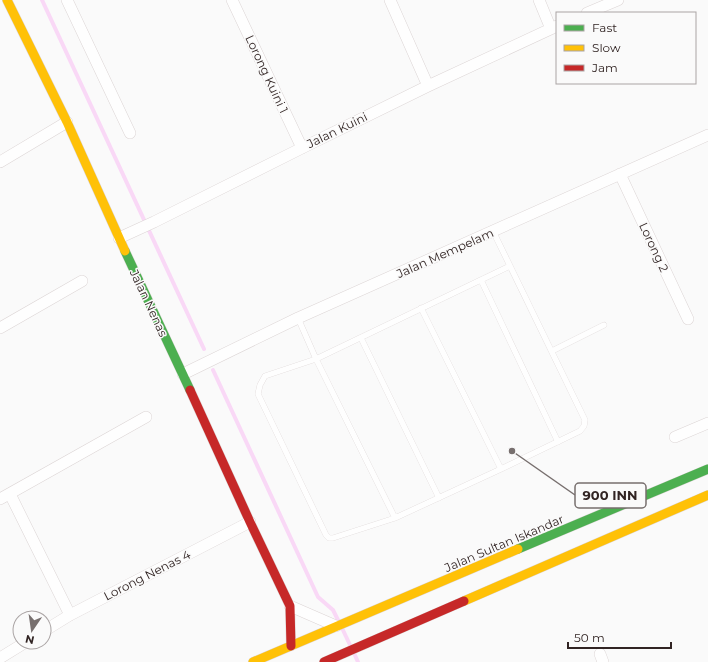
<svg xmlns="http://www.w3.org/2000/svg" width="708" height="662" font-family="Montserrat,sans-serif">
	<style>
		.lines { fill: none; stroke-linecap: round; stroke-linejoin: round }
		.stream { stroke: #f9d8f6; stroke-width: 4 }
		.lane-casing { stroke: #dcd5d5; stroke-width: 6 }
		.street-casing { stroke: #dcd5d5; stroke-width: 12 }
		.fast-casing { stroke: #dcd5d5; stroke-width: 10 }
		.slow-casing { stroke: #dcd5d5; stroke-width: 10 }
		.jam-casing { stroke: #dcd5d5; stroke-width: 10 }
		.lane { stroke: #fefefe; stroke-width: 5.5 }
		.street { stroke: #fefefe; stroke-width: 11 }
		.fast { stroke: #4caf50; stroke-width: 9 }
		.slow { stroke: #ffc107; stroke-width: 9 }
		.jam { stroke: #c62828; stroke-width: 9 }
		.labels { text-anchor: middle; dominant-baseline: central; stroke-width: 3; stroke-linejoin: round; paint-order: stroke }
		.street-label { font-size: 12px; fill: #312423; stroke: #fafafa }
		.leader { fill: none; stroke: #776f6e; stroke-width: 1.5 }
		.callout-dot { fill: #776f6e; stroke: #fafafa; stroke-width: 1.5 }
		.callout { fill: #fafafa; stroke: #776f6e; stroke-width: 1.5 }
		.callout-label { font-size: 13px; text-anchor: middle; font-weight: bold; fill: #312423 }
	</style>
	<rect width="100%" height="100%" fill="#fafafa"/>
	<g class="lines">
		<path class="stream" d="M42,0l162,349
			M213,370l105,227 15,13 6,12
			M342,628l8,17
			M354,653l4,9"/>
		<g class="lane-casing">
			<path id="lane" d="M493,231l92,189 -1,6 -4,5 -79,38 -106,49 -62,20h-4l-3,-3 -68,-141 2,-9 5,-9 51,-17 194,-93
				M481,280l77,162
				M421,308l80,161
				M298,318l18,41 79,159
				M361,338l78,160
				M552,351l52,-26"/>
		</g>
		<g class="street-casing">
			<path id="street" d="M67,0l63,133
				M232,0l70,148
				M390,0l38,86
				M539,0l12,29
				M587,13l31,-13
				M0,162l67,-40
				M620,174l68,145
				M119,238l35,-16 148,-74 126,-62 129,-60
				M0,328l82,-47
				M183,374l115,-56 410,-183
				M675,437l33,-14
				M10,494l60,121
				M0,499l146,-82
				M290,606l46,20
				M44,631l26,-16 180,-93
				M600,654l3,8
				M0,658l26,-16"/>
		</g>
		<g class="fast-casing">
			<path id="fast" d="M125,251l65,139
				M518,549l190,-80"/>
		</g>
		<g class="slow-casing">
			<path id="slow" d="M7,0l60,122 58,129
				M464,601l244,-106
				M253,662l265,-113"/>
		</g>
		<g class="jam-casing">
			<path id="jam" d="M190,390l60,132 40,84 1,40
				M324,662l140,-61"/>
		</g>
		<use href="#lane" class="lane"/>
		<use href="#street" class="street"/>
		<use href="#fast" class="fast"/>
		<use href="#slow" class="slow"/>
		<use href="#jam" class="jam"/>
	</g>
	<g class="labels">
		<g class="street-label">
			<text transform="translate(267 74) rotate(65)">Lorong Kuini 1</text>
			<text transform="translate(337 130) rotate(-26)">Jalan Kuini</text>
			<text transform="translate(654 247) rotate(65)">Lorong 2</text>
			<text transform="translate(445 253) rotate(-24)">Jalan Mempelam</text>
			<text transform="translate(149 303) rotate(65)">Jalan Nenas</text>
			<text transform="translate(504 543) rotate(-23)">Jalan Sultan Iskandar</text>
			<text transform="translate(147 575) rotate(-27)">Lorong Nenas 4</text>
		</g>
	</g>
	<path class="leader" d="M512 451L575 495"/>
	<circle class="callout-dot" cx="512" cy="451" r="4"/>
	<rect class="callout" x="575" y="483" width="71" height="25" rx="4"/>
	<g class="callout-label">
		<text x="610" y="500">900 INN</text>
	</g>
	<rect x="556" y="12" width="140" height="72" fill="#fafafa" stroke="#aaa4a4"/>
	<rect x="564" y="25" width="20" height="6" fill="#4caf50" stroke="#aaa4a4"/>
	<text x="592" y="32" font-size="12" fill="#312423">Fast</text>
	<rect x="564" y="45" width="20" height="6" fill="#ffc107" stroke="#aaa4a4"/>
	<text x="592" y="52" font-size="12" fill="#312423">Slow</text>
	<rect x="564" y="65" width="20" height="6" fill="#c62828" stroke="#aaa4a4"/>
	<text x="592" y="72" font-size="12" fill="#312423">Jam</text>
	<g transform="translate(32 630) rotate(193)"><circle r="19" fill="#fafafa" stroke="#aaa4a4"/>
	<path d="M0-3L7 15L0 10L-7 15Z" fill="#776f6e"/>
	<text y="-6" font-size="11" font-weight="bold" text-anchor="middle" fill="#312423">N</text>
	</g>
	<path d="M568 642v6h103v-6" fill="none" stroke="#312423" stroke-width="2"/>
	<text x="574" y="642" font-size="12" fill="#312423" stroke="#fafafa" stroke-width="3" paint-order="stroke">50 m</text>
</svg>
